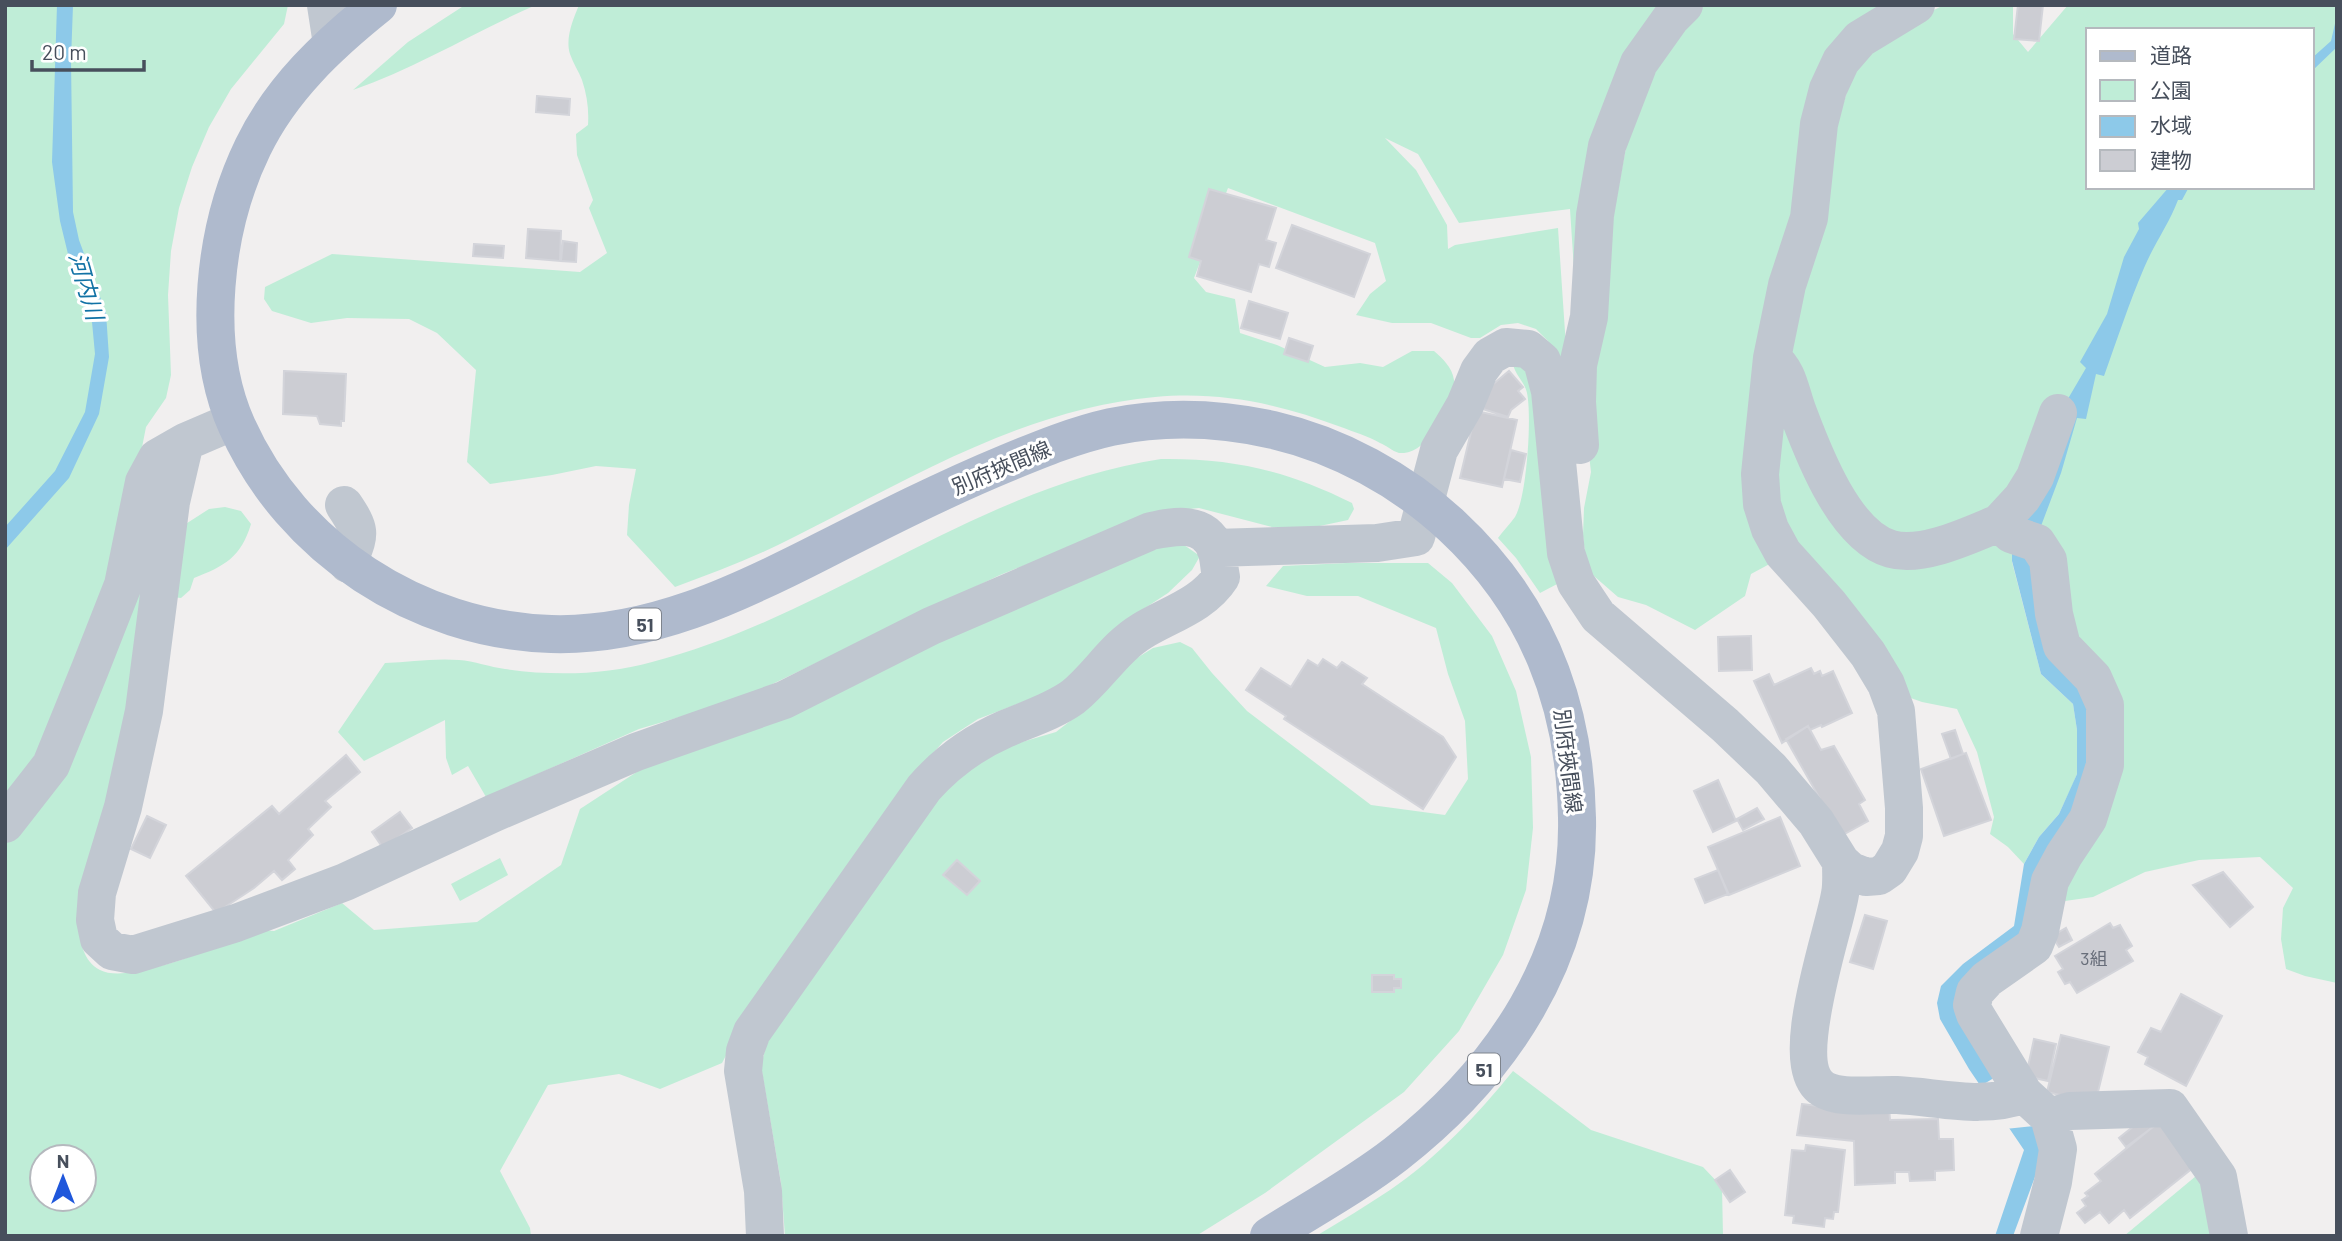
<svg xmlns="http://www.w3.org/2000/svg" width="2342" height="1241" font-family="Barlow,'Noto Sans JP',sans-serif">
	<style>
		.green { fill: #bfedd7; fill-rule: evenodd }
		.water { fill: #8dc9e9 }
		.pier { fill: #f1efef }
		.building { fill: #cccdd3; stroke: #d3d4da; stroke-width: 2 }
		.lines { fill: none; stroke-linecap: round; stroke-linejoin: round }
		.minor { stroke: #c0c7d0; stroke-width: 38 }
		.major { stroke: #afbacd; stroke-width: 38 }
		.labels { text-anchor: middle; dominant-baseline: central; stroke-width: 6; stroke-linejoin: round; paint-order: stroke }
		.number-label { font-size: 18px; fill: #686e7a }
		.shield { fill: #fff; stroke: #7e848d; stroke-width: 2 }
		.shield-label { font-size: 19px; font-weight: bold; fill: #474f5c }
		.street-label { font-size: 21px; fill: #474f5c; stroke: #fff }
		.water-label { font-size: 23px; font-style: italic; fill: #1172a5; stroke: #fff }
	</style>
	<rect width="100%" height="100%" fill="#f1efef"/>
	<path class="green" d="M5,5h283l-4,19 -53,65 -22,38 -17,40 -13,41 -8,43 -3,44 3,80 -5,23 -20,29 -18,92 -85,235 -38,50z
		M465,5h71c-62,27 -120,63 -183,85l55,-48z
		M579,5h1096l-101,265 -4,-61 -111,14 -41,-69 -33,-16 31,32 31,55 1,24 7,-4 103,-17 12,178 -22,-65 -12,-12 -18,-6 -17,2 -21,13h-9l-40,-15h-39l-36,-8 14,-21 16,-13 -11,-38 -147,-55 -34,90 12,14 29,7 5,34 37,12 48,22 35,-4 23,4 29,-16h22c9,8 18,16 20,29 3,23 -22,65 -45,72 -2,1 -8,1 -10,1 -7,-2 -13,-8 -19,-10 -12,-7 -26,-11 -39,-16 -61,-23 -120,-36 -186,-30 -136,12 -257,89 -377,148 -33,16 -68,29 -103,42l-48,-52 2,-30 7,-36 -40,-3 -44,9 -62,9 -23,-22 9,-92 -39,-37 -28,-14 -62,-1 -36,5 -39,-12 -8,-12 1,-12 67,-33 248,18 27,-19 -18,-45 4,-8 -16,-45 -1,-21 12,-9c1,-16 -1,-30 -6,-45 -3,-8 -9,-17 -12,-26 -5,-16 3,-34 9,-49z
		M1697,5h194l-10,6 -85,197 -20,73 1,279 -26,14 -6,22 -50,34 -49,-25 -28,-8 -31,-27 -4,-34 1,-28 7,-36 -8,-69 13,-96 40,-213z
		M1944,5h69v29l15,18 40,-47h269v978l-32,-7 -19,-7 -5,-30 2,-31 10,-20 -33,-31 -61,3 -54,12 -52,25 -42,6 46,-93 -29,-165 -23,-106 -153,7 -86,-121 -17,-89 39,-183 27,-87 55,-44zM2088,30h224v157h-224z
		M1513,364l17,2 31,216 -21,11 -24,-35 -18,-20c5,-7 12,-14 17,-21 12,-21 17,-100 12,-124 -2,-11 -12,-18 -14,-29z
		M1782,374l86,166 144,2v20l29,112 32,30 4,26v44l-5,12 -13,28 -20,23 -15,27 -16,-17 -18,-13 4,-17 -17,-65 -20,-43 -35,-7 -14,-5 -117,-155 -19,-49z
		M1161,459c72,-1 127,12 191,44l2,6 -6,11 -33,7h-43l-73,-19 -49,5 -49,22 -101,40 -259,124 -102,30 -153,68 -18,-31 -16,9 -6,-17 -1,-38 -81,41 -26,-29 47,-69c24,-1 49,-5 74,-3 15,1 31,7 46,9 48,7 101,6 147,-7 178,-46 325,-175 509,-203z
		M158,484l-22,192 -57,248c1,18 4,37 21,46 30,16 127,-28 160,-40l14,1 68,-28 32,27 103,-8 84,-57 19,-56 72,-47 512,-219 20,2 16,11 -8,14 -24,23 -43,28 -25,32 -49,38 -73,28 -35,23 -38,42 -165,245 -18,34 -62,26 -41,-15 -71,11 -48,86 30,57 1,8h-526v-397zM42,1157h42v42h-42z
		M225,507l16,4 10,13c-10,33 -26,42 -57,54l-4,12 -9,8 -9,-1 9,-70 28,-18z
		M1347,563h81l24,20 40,53 24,55 15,66 2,71 -7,62 -23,65 -44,76 -55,61 -139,101 -69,43h-411l-4,-53 -20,-117 8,-32 167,-239 25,-25 54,-26 41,-12 36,-28 24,-33 37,-23 27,-6 12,6 20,25 35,38 124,94 74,10 23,-36 -3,-58 -17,-47 -12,-46 -78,-32h-51l-41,-10 17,-20z
		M500,858l8,17 -48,26 -9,-17z
		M1513,1071l78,59 112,37 19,20 1,49h-407c25,-15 50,-30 74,-46 46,-31 88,-76 123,-119z
		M2202,1171l19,65h-97z"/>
	<path class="water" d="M57,5h16l-2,55 2,152 6,28 27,73 3,44 -10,57 -30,64 -64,72v-23l50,-56 30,-59 10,-58 -3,-32 -16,-51 -8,-17 -8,-33 -8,-59z
		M2337,15v32l-25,24v-13l19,-17z
		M2169,187h20l-7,13h-4c-9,24 -24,44 -34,68 -15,35 -27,72 -40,108l-8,-2 -10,45 -9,-1 -16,55 -20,53 27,135 32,75 -64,188 -73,72 78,144 1,18 -29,78h-18l29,-86 -55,-81 -29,-50 -3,-16 4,-17 22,-22 51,-38 10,-62 15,-27 20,-23 18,-40v-44l-4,-26 -32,-30 -29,-113v-19l50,-133 24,-41 -6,-6 27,-48 17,-57 15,-28 -1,-6z"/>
	<path class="pier" d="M2002,1073l32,53 -29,3 -26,-42z"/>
	<path class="building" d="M2018,5h25l-4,36 -25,-2z
		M537,96l33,3 -1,16 -33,-3z
		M1209,189l67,19 -10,32 10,3 -7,24 -10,-3 -8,28 -54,-16 4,-15 -12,-4z
		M1292,225l78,29 -16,43 -78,-29z
		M528,229l33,2 -1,30 -34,-3z
		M563,241l14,2 -1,19 -15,-1z
		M474,244l30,2 -1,12 -30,-2z
		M1249,301l39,12 -8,26 -39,-11z
		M1289,338l24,8 -5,16 -24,-8z
		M284,371l62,3 -2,47h-3v5l-21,-2 -3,-8 -34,-2z
		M1509,371l14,16 -5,4 7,8 -14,11 -3,7 -25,-8 8,-23z
		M1476,411l41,9 -15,67 -42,-9z
		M1511,450l15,4 -6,28 -16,-3z
		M1751,636l1,34 -33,1 -1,-34z
		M1323,659l14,9 5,-6 25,16 -5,6 81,53 13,20 -33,52 -139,-90 2,-3 -40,-26 15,-22 30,19 17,-27 10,6z
		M1811,668l3,6 6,-3 2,5 11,-5 19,42 -30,14 -1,-2 -11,5 -2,-4 -26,17 -28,-62 15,-7 5,11z
		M1808,726l13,24 13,-4 31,54 -6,4 9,17 -27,15 -55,-97z
		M1955,730l8,24 -12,5 -9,-25z
		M1966,753l25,67 -47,16 -23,-67z
		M346,755l14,17 -35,29 6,6 -23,22 5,6 -25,25 7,9 -13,11 -8,-9 -20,17 -38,25 -30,-37 86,-70 7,8z
		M1718,780l18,41 -23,11 -19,-41z
		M1757,808l7,11 -21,11 -6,-11z
		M400,812l12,16 -29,20 -11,-16z
		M147,816l19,9 -16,33 -19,-9z
		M1780,817l20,49 -71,29 -21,-48z
		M957,860l23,21 -13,14 -24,-20z
		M1718,870l10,24 -23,9 -10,-24z
		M2223,872l30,35 -23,20 -37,-42z
		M1865,915l22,6 -14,48 -23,-7z
		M2110,923l3,5 7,-3 12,21 -6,4 7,11 -56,32 -7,-11 -5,2 -7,-12 5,-3 -8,-13z
		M2066,928l6,12 -13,7 -7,-11z
		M1372,975h22v4h7v9h-7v4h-22z
		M2181,994l41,22 -36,70 -41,-22 3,-7 -10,-5 13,-24 10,4z
		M2061,1035l48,12 -12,49 -16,4 -34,-8z
		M2034,1039l22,5 -8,37 -22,-5z
		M1802,1104l42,5 45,-2 1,13 48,-1 1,20h14l1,31 -19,1v9l-25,1 -1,-9h-14v11l-40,2 -1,-44 -57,-6z
		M2149,1114l8,10 -31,23 -7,-9z
		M2159,1122l35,45 -64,51 -6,-8 -15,13 -9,-11 -15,11 -8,-10 9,-7 -4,-6 6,-4 -3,-3 16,-12 -6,-7z
		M1806,1145l39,5 -7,62h-4l-1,7 -8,-1 -1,9 -31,-4 1,-7 -9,-1 7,-65 13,1z
		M1730,1170l15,22 -15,10 -15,-22z"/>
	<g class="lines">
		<path class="minor" d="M326,5l6,39
			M1772,358c18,15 18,35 27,57 15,40 46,121 92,134 31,9 79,-14 108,-26l12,11 26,9 11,17 6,54 8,32 31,32 12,27v60l-17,54 -24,36 -14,26 -10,50 -6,15 -47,33 -12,13 -3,13 3,9 49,80
			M234,421l-49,21 -14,60 -27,209 -21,96 -26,86 -2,27 4,19 13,12 21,4 103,-32 109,-41 149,-69 142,-61 148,-52 147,-74 220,-95c24,-5 53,-11 65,18 3,8 3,19 5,28 -18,28 -51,37 -79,54 -28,17 -44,46 -69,66 -21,15 -45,22 -68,32 -32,14 -58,33 -81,59l-172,244 -7,19 -2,20 20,120 2,45
			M1580,445l-3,-43 1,-37 11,-48 6,-102 12,-69 32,-83 32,-45 13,-13
			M344,505c19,28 15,29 4,59
			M1999,523l23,-25 13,-21 23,-64
			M1215,548l162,-5 39,-6 23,-87 26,-45 14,-34 11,-15 16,-9 22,2 14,12 8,30 16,162 10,30 22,33 127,109 46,44 45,53 25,40 10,9 15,6 13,-1 10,-7 11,-18 4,-15v-28l-8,-97 -10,-27 -18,-30 -39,-50 -46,-51 -13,-24 -8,-25 -2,-30 12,-116 15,-73 22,-67 10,-94 9,-35 13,-28 19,-22 56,-34
			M5,824l46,-59 39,-96 33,-84 21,-103 13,-24 28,-16
			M1841,862c0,11 1,22 -1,32 -6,38 -55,171 -17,195 17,11 54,5 74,6 42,2 87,15 127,-1l25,23 21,-6 100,-3 48,69 11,59
			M2039,1236l14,-54 5,-33 -9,-32"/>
		<path class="major" d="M378,5c-50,40 -97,84 -125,142 -39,80 -53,197 -16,279 55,123 181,204 314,208 97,3 187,-40 271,-83 61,-31 122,-62 185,-88 34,-14 68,-28 104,-36 53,-11 109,-9 162,3 65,15 130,50 179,96 85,79 123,177 125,292 3,139 -76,254 -181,336 -40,31 -84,55 -127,82"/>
	</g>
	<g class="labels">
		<g class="number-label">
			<text x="2094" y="958">3組</text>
		</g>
		<g class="shield">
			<rect x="629" y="608.5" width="32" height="31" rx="5"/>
			<rect x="1468" y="1053.5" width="32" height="31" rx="5"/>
		</g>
		<g class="shield-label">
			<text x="645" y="624">51</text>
			<text x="1484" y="1069">51</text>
		</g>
		<g class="street-label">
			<text transform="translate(1001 467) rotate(-23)">別府挾間線</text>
			<text transform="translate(1569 761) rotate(83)">別府挾間線</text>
		</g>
		<g class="water-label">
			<text transform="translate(87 286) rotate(74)">河内川</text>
		</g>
	</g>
	<rect width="2342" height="1241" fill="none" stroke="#474f5c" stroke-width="14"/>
	<rect x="2086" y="28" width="228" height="161" fill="#ffffff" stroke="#b5b9be" stroke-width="2"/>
	<rect x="2100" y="51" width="35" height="10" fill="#afbacd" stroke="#b5b9be" stroke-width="2"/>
	<text x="2150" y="63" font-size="21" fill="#474f5c">道路</text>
	<rect x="2100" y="80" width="35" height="21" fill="#bfedd7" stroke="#b5b9be" stroke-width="2"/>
	<text x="2150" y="98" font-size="21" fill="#474f5c">公園</text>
	<rect x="2100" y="116" width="35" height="21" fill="#8dc9e9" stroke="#b5b9be" stroke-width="2"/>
	<text x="2150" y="133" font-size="21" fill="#474f5c">水域</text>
	<rect x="2100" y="150" width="35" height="21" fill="#cccdd3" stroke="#b5b9be" stroke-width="2"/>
	<text x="2150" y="168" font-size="21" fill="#474f5c">建物</text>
	<g transform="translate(63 1178)"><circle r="33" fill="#ffffff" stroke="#b5b9be" stroke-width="2"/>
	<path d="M0-5L12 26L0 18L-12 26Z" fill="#1f57db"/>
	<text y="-10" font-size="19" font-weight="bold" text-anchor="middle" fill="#474f5c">N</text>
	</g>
	<path d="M32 60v10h112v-10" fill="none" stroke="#474f5c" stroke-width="3.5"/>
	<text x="42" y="60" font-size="21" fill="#474f5c" stroke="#ffffff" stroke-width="5" paint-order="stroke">20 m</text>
</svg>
